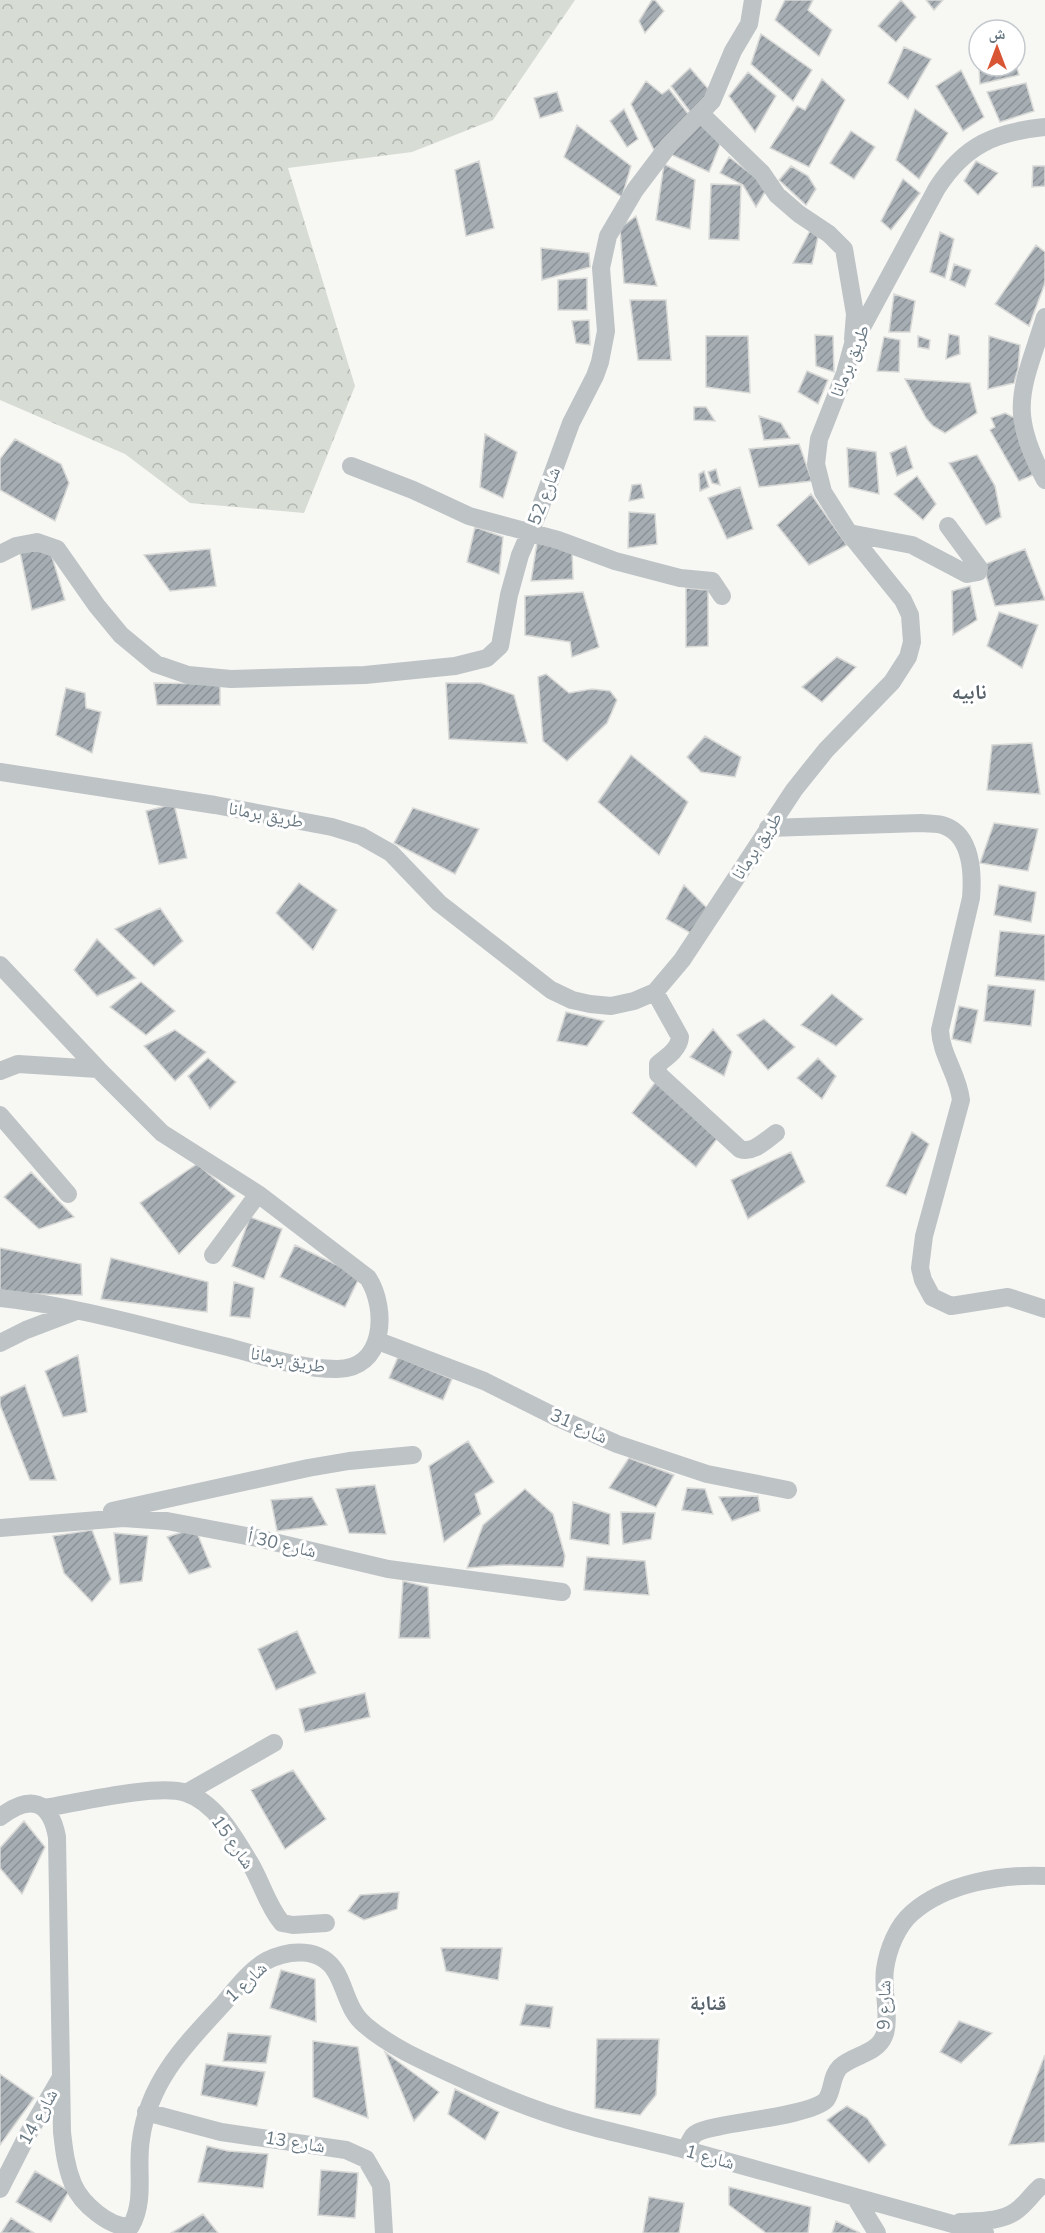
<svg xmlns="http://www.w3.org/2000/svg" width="1045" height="2233" font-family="'Nunito Sans','Noto Naskh Arabic',sans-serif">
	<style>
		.forest { fill: url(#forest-crowns) }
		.building { fill: url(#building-hatch); stroke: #d9d9d7; stroke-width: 1.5 }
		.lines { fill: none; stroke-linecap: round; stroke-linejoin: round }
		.minor { stroke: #bec3c6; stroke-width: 18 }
		.labels { text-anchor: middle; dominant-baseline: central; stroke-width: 6; stroke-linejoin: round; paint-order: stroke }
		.street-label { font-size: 18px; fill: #687883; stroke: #fff }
		.quarter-label { font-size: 21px; font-weight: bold; fill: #566169; stroke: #fff }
	</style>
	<defs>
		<pattern id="forest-crowns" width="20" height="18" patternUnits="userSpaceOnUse" patternTransform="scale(1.5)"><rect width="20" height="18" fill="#d7dcd4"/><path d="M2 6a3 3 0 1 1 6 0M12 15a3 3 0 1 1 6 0" fill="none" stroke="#b2b7b1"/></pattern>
		<pattern id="building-hatch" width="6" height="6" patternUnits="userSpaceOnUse" patternTransform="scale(1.5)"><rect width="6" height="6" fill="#a6aeb3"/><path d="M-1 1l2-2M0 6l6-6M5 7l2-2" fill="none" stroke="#8b9297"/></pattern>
	</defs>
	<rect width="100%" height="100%" fill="#f7f7f4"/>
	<path class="forest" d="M0,0h575l-82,120 -81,32 -124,16 67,218 -51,127 -114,-10 -65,-49 -125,-54z"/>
	<path class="building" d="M652,0h3l9,11 -19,22 -6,-12z
		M785,0h28l-5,10 24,20 -13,26 -44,-36z
		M901,0l15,17 -20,25 -18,-16z
		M926,0h17l-9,10z
		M761,34l51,36 -19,31 -42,-37z
		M904,47l27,12 -23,40 -20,-16z
		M978,51l1,15h36v-5l4,14 -39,9z
		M690,68l20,23 -19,22 -20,-27z
		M961,70l23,47 -21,14 -27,-45z
		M748,72l28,24 -21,36 -26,-36z
		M822,79l23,21 -36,67 -39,-19 27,-42 8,4z
		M646,81l16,13 7,-5 20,26 -35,35 -23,-46z
		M1026,83l8,28 -34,11 -13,-30z
		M557,92l6,19 -23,7 -6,-20z
		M624,109l14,30 -11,8 -17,-26z
		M915,109l33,24 -29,46 -23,-19z
		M700,122l20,22 -11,28 -39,-18z
		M577,125l54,41 -9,31 -58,-40z
		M851,131l24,16 -21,32 -24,-16z
		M729,157l39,30 -12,20 -13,-22 -23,-12z
		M479,161l15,67 -28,8 -11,-66z
		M976,161l22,12 -20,22 -14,-14z
		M664,164l31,16 -5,49 -34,-9z
		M791,166l17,10 8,13 -10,16 -27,-25z
		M1033,166h12v20l-13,1z
		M903,179l17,14 -29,37 -10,-9z
		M711,184l30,1 -2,55 -30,-1z
		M636,216l21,70 -33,-3 -4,-55z
		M810,231l8,6 -6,27 -19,-1z
		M940,232l14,7 -9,39 -15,-6z
		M1036,245l9,7v31l-16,43 -34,-22z
		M541,248l48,5 1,14 -48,13z
		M954,264l17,6 -6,17 -15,-7z
		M587,278v32h-29v-30z
		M894,294l21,7 -5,31h-21z
		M630,300h36l5,60h-33z
		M589,320l1,25 -14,-2 -4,-22z
		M949,334l10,2 1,18 -14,5z
		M815,335l18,1 1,36 -18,-6z
		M706,336h42l2,57 -44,-6z
		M918,336l12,4 -1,9 -11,-2z
		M989,336l31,9 -2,24 -4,14 -26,6z
		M884,337l16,3 -1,32 -22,-1z
		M807,371l21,9 -10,24 -20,-12z
		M905,379l65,4 7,30 -32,20 -12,-7 -7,-8z
		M694,407h12l9,14 -21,-1z
		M1005,413l10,5 20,56 -16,7 -29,-51 5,-3 -4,-9z
		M759,416l22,7 9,15 -26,2z
		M485,434l32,18 -14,46 -23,-11z
		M15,439l46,25 8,19 -14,38 -55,-31v-31z
		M799,444l13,37 -53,6 -10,-38z
		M906,446l7,22 -16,8 -7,-23z
		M847,448l29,4 3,42 -30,-7z
		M977,455l18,31 6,31 -15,8 -37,-62z
		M716,469l4,16 -8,-2 -4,-11z
		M704,471l5,16 -9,4 -1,-17z
		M917,476l19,28 -13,16 -29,-26z
		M641,484l3,14 -15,3 3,-16z
		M740,487l13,42 -26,10 -19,-41z
		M811,494l36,51 -38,20 -32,-40z
		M629,512l26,2 2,30 -29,4z
		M475,527l28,10 -4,37 -32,-12z
		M537,543l35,7 1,29 -42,2z
		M210,549l6,37 -46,5 -26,-36z
		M1025,549l20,51 -50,6 -12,-41z
		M50,550l15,50 -33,10 -12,-58z
		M970,586l7,34 -24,15 -1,-44z
		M686,588l22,2v56l-22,1z
		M583,592l16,55 -27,10 -2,-15 -45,-7v-39z
		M999,612l39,13 -16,43 -35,-22z
		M837,657l19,10 -34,35 -20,-15z
		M546,674l23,19 23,-4 18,2 7,9 -10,23 -40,38 -24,-20 -5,-64z
		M154,683l66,1v21h-63z
		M446,683h35l33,12 13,48 -78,-4z
		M66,688l19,5 1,15 15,4 -9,41 -36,-18z
		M705,736l36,21 -6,20 -34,-5 -14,-15z
		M1032,743l8,51 -53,-4 5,-45z
		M631,755l57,47 -29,53 -61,-53z
		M174,804l13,54 -28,6 -13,-53z
		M413,808l66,21 -24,45 -61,-31z
		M994,823l44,6 -10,42 -48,-8z
		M299,883l38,27 -24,40 -37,-37z
		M684,885l26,26 -16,24 -28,-16z
		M999,885l37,7 -5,30 -37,-7z
		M160,908l23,33 -29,25 -39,-37z
		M1000,931l45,4v46l-50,-5z
		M97,939l39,39 -39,18 -23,-26z
		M141,982l34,29 -29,24 -36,-28z
		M988,985l47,5 -4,36 -47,-5z
		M832,994l31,25 -27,27 -35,-21z
		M959,1006l19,4 -7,33 -19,-4z
		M566,1012l38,9 -17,25 -30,-5z
		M764,1019l31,28 -27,23 -31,-35z
		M713,1029l19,23 -8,24 -34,-19z
		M175,1030l31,22 -31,29 -31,-35z
		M208,1058l28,24 -26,27 -22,-33z
		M818,1058l18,18 -14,23 -25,-21z
		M657,1080l62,56 -23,31 -64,-54z
		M912,1132l17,12 -23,51 -20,-9z
		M791,1152l14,30 -57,37 -17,-39z
		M197,1164l38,32 -56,58 -39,-51z
		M31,1172l43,45 -35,12 -35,-32z
		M250,1217l32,12 -18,50 -32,-13z
		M295,1245l65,31 -15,31 -65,-30z
		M0,1248l81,16 1,31 -82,-2z
		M111,1258l97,24 -1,30 -106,-13z
		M234,1282l20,6 -4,30 -20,-2z
		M78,1355l9,57 -24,5 -18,-46z
		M398,1357l54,22 -9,21 -54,-22z
		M25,1385l31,95h-26l-30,-75v-8z
		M468,1441l26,41 -19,12 6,20 -37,28 -15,-76z
		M629,1458l45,17 -18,32 -47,-19z
		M375,1485l11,49 -37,-1 -13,-44z
		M687,1488l18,1 8,25 -31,-4z
		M525,1489l28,25 12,42 -2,11 -58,-2 -38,3 16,-43z
		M758,1496l2,15 -28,10 -13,-24z
		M312,1497l15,28 -50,6 -6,-31z
		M573,1502l37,12 -1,31 -39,-6z
		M621,1512l34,1 -4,26 -28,5z
		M195,1528l16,39 -22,7 -22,-37z
		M92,1530l19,49 -19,23 -28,-29 -11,-37z
		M114,1533l34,3 -6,45 -22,3z
		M587,1557l58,4 4,34 -65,-5z
		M403,1581l25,6 2,51h-31z
		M297,1631l19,42 -40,17 -18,-41z
		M365,1693l5,24 -65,15 -6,-23z
		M293,1770l33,49 -41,30 -34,-59z
		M24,1821l21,26 -23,47 -22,-26v-20z
		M399,1892l-2,17 -33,11 -16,-9 12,-16z
		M441,1948h61l-4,32 -52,-9z
		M281,1970l34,9 1,43 -46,-14z
		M526,2004l27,3 -3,21 -30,-3z
		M959,2021l33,12 -31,30 -21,-11z
		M228,2033l43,3 -5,27 -43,-2z
		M597,2039h62l-3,56 -16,20 -45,-7z
		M313,2041l45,6 10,71 -55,-21z
		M385,2052l54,40 -25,29z
		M1045,2055v87l-36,3z
		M206,2064l59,8 -8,34 -56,-11z
		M0,2074l34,24 -34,47z
		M455,2089l44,23 -14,28 -37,-26z
		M847,2106l20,12 19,27 -17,18 -42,-43z
		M207,2146l21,5 40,3 -5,34 -65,-6z
		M321,2170l37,3 -3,45 -37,-3z
		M35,2171l34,20 -18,31 -35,-20z
		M729,2187l82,20 -3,26h-42l-37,-28z
		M649,2197l35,6 -5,30h-36z
		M203,2214l15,19h-47z
		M11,2218l23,15h-33z
		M836,2221l24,12h-28z"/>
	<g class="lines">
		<path class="minor" d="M701,114l61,59 15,22 22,19 30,20 15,15 11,65 -2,25
			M1045,317c-22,71 -39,92 0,163
			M351,466l62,24 56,26 89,24 57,21 65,17 32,3 10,15
			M849,533l63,12 55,29 11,-2 1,-4 -31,-42
			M0,554l16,-8 21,-4 20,7 40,57 24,29 35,29 32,11 43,4 134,-4 90,-9 32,-8 13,-12 9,-51 11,-40 19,-44 32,-88 24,-47 5,-14 6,-31 -5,-63 7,-32 27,-46 34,-45 43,-44 21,-50 16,-27 4,-24
			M0,772l215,33 117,22 29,9 30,17 48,50 112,87 21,10 18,4 21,2 23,-5 21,-9 27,-32 112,-170 32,-40 66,-68 16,-25 4,-15 -2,-27 -7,-15 -54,-67 -26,-41 -7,-28 3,-25 26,-66 8,-29 84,-156c28,-43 58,-56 108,-61
			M768,828l153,-5c8,1 17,0 24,3 27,10 28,48 26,72l-31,132c1,25 18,44 21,70l-37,136 -4,32 3,12 9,17 19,9 57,-9 37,12
			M0,965l98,104 64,64 96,61 110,84c20,31 17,92 -32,91 -36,0 -77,-14 -112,-23 -74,-18 -148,-40 -224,-48
			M655,992l25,45c-1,12 -13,20 -22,27v10l82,75c13,5 26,-9 36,-16
			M0,1071l18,-7 80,5
			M0,1115l68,79
			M213,1255l45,-61
			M378,1341l106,40 72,36 61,27 90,30 81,16
			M0,1343l26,-13 50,-19
			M112,1511l196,-43 41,-7 64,-6
			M0,1528l123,-10 44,3 90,17 131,31 174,23
			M186,1793l88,-50
			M45,1808c31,-5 114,-25 141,-15 30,10 49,45 64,70 12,20 17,42 32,60l11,2 33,-2
			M0,1817c30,-23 50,-17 57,20l5,295c2,18 4,35 11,52 8,19 37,45 58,42 15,-27 5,-57 10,-87 8,-58 44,-94 82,-135 12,-14 27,-34 43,-43 23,-12 55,-14 70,11 10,17 12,39 29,53 29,25 68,40 102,56 37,17 75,32 115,43 35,10 72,17 108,27 98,27 196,55 295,82
			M146,2112l75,20 125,18 20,9 15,26 3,48
			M686,2150c2,-5 5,-13 9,-16 7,-5 18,-6 26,-8 22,-5 92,-12 105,-26 7,-9 5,-24 14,-33 13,-12 37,-13 44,-31 7,-15 -2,-47 1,-67 3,-20 12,-43 27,-56 34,-30 90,-39 133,-37
			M0,2189l28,-55 32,-55
			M855,2197l22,36
			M960,2222c18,-1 41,0 56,-11 9,-6 16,-17 24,-24"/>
	</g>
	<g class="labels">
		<g class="street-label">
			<text transform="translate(850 361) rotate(-68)">طريق برمانا</text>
			<text transform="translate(544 496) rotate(-69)">شارع 52</text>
			<text transform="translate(266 815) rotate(11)">طريق برمانا</text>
			<text transform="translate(757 846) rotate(-57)">طريق برمانا</text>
			<text transform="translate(288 1360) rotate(11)">طريق برمانا</text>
			<text transform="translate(579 1426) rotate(24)">شارع 31</text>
			<text transform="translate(282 1544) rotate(13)">شارع 30 أ</text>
			<text transform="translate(233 1842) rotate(55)">شارع 15</text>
			<text transform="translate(246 1982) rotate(-43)">شارع 1</text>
			<text transform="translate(884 2005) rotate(-89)">شارع 9</text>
			<text transform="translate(38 2117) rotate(-61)">شارع 14</text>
			<text transform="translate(295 2142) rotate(9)">شارع 13</text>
			<text transform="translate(710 2157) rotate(15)">شارع 1</text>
		</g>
		<g class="quarter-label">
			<text x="969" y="692">نابيه</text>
			<text x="708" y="2003">قنابة</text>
		</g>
	</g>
	<g transform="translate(997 48)"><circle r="28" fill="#ffffff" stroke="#c3c9cd" stroke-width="1.5"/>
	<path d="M0-4.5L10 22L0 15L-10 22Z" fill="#d85634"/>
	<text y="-9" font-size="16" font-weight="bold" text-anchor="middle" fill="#687883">ش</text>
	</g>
</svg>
